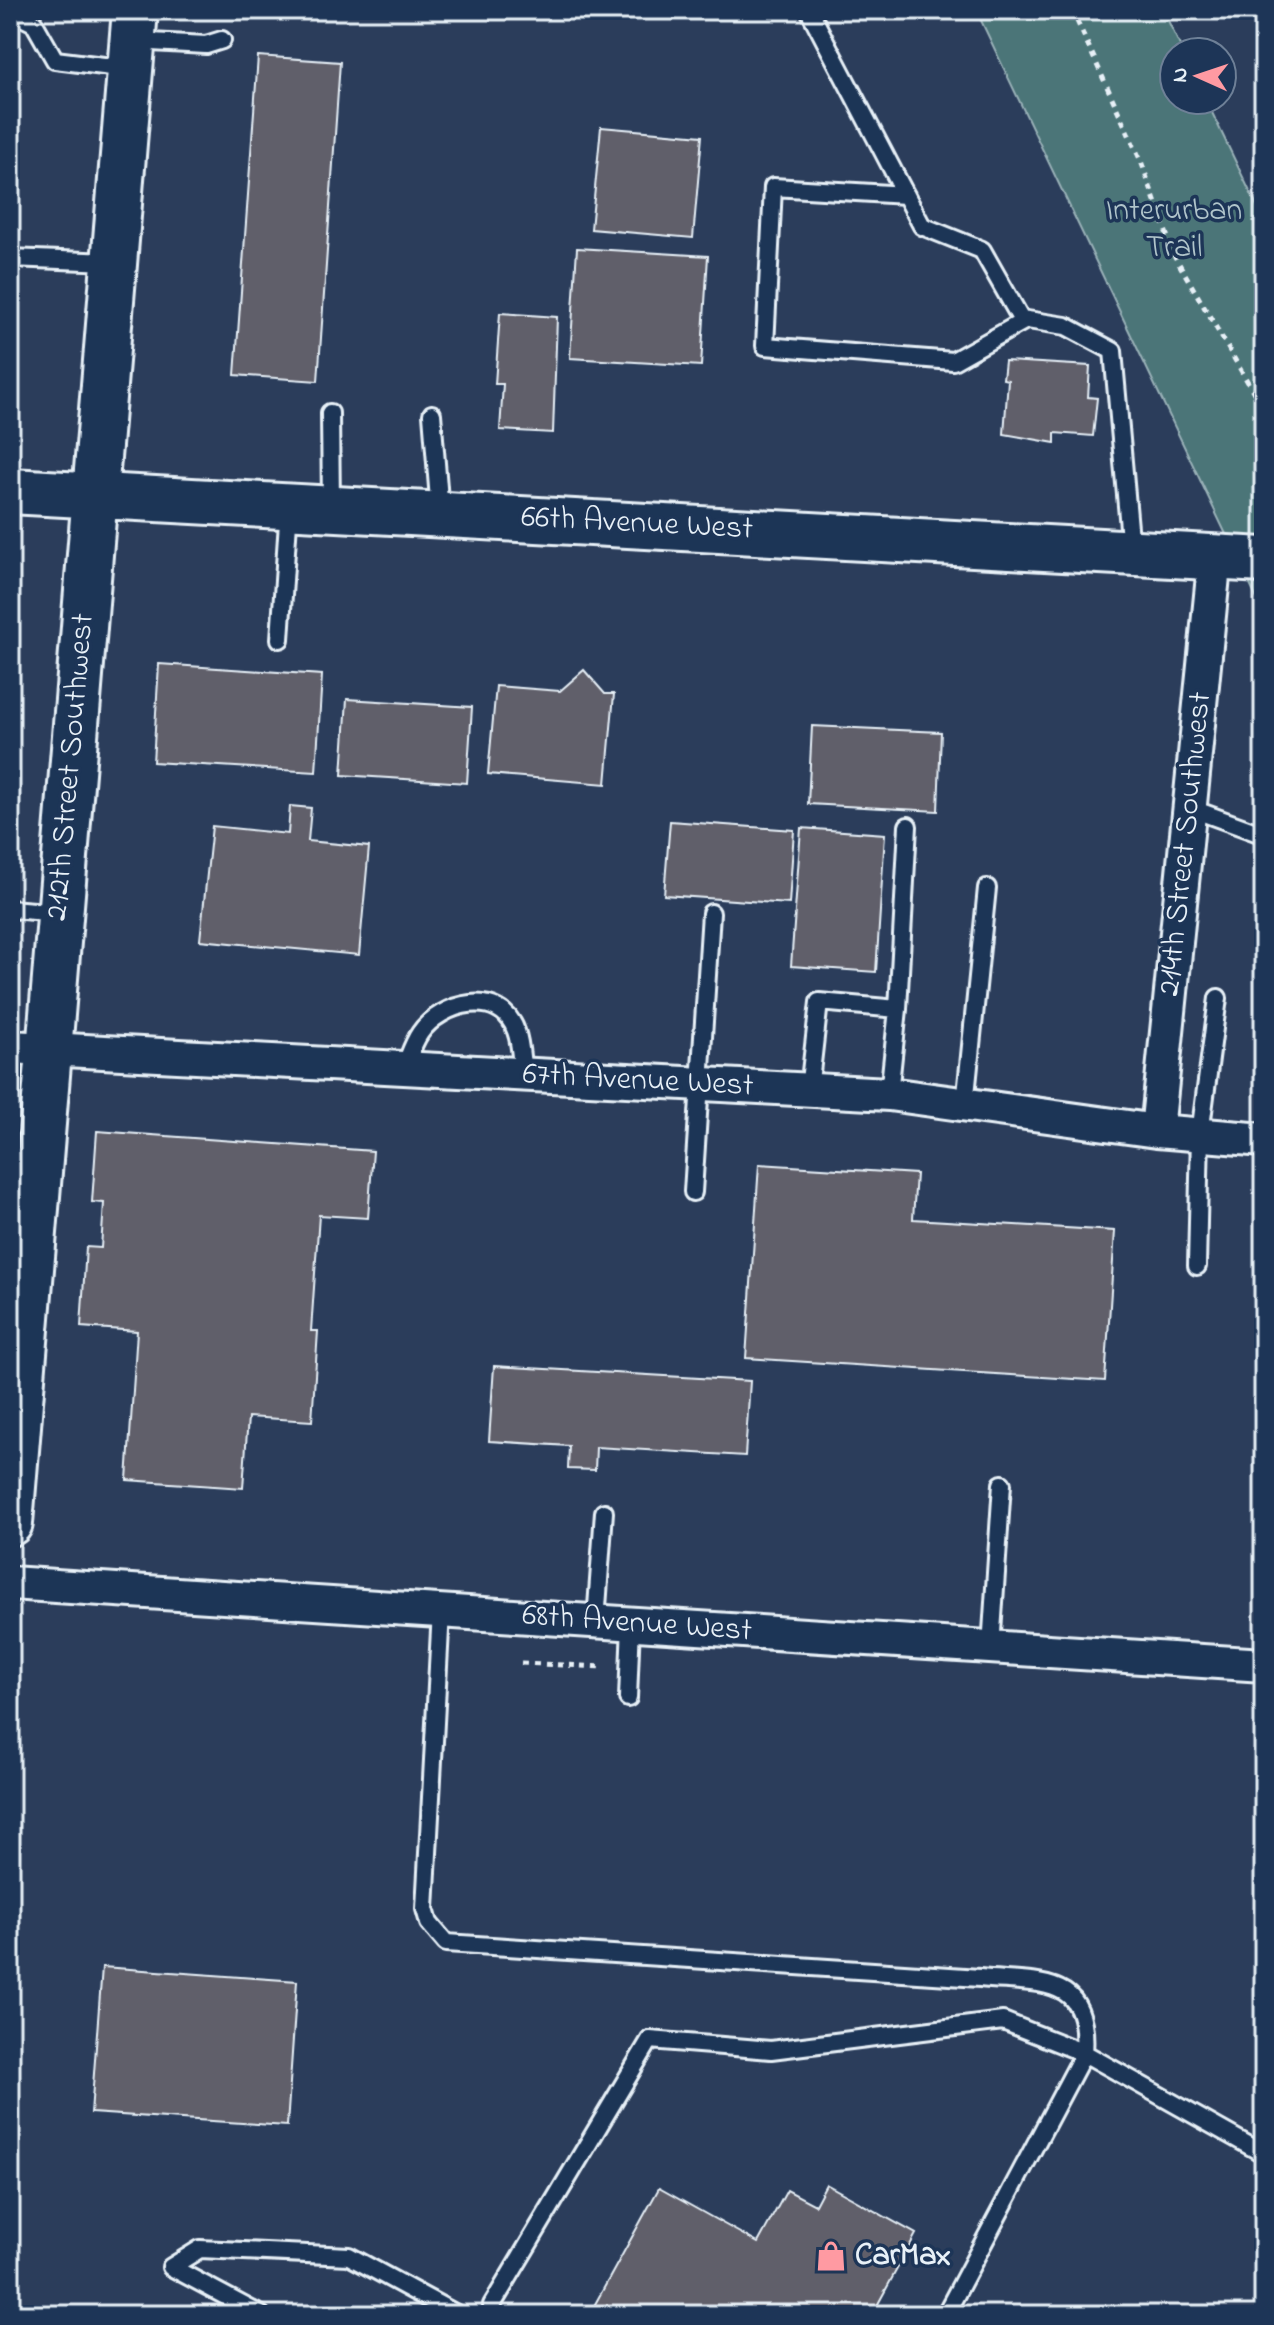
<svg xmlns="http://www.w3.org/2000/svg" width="1274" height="2325" font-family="'Indie Flower',sans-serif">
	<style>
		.green { fill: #4c7478; stroke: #9ab2b8; stroke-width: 2 }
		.building { fill: #615f6b; stroke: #e8f1f8; stroke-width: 2 }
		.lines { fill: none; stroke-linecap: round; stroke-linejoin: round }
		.service-casing { stroke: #e8f1f8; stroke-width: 22 }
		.minor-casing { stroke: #e8f1f8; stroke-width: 38 }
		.secondary-casing { stroke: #e8f1f8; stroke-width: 50 }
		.path { stroke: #e8f1f8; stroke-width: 5; stroke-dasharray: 6 6; stroke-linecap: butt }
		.service { stroke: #1d3557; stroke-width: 16 }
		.minor { stroke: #1d3557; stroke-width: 32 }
		.secondary { stroke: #1d3557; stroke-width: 44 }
		.labels { text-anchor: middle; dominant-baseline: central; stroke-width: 7; stroke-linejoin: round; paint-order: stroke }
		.park-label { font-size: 32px; fill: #b1c5cb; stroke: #1d3557 }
		.street-label { font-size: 32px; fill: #e8f1f8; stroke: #1d3557 }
		.poi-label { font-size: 32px; font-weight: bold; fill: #e8f1f8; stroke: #1d3557; text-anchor: start }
	</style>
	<rect width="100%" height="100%" fill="#2b3d5b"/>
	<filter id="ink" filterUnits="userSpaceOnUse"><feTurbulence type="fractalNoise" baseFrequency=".0125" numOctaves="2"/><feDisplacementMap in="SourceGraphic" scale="16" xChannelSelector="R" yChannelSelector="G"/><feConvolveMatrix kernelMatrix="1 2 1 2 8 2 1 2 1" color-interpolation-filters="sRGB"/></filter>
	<g filter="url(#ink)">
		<path class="green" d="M976,10h187l20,42h-9v48h32l58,121v393z"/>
		<path class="building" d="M258,56l82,6 -22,319 -83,-6z
			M601,127l101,9 -9,102 -102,-9z
			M577,248l131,8 -7,110 -131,-8z
			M500,313l57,4 -4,116 -53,-3 3,-46h-8z
			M1005,361l85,5 -2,31 9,1 -4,38 -38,-3v10l-51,-9 4,-54 -5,-1z
			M159,664l163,11 -6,97 -163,-10z
			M584,670l21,24h9l-8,90 -118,-10 8,-88 64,5z
			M347,699l125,8 -5,76 -125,-8z
			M812,726l129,6 -3,79 -130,-7z
			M290,806l21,2 -3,33 61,6 -10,108 -159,-15 12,-114 76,8z
			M670,821l124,9 -5,74 -125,-9z
			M801,828l84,6 -9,138 -85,-6z
			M97,1131l276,20 -5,67 -49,-3 -8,116h7l-6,90 -64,-4 -5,71 -116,-8 10,-149 -56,-4 5,-80 15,1 3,-45 -12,-1z
			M759,1164l157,10 -3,45 202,12 -10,150 -359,-23z
			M494,1366l256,15 -5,75 -149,-9 -1,23 -27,-1 1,-23 -80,-5z
			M102,1967l195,14 -10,145 -196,-13z
			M826,2184l90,50 -44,81h-283l70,-127 99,55 29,-53 28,15z"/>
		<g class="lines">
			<g class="service-casing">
				<path id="service" d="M809,10l113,216 60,24 39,69 45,7 47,25 18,199
					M10,11l24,12 21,37 73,9
					M133,41l73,4 16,-5
					M906,195l-133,-8 -8,159 188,15 73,-41
					M10,258l101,4
					M330,413l1,93
					M432,414l8,98
					M280,639l9,-132
					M1190,808l74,27
					M10,909l49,4
					M898,1009l10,-183
					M404,1068c5,-11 9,-25 16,-35 21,-31 81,-46 96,-2 5,13 5,30 7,43
					M809,1090l10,-88 79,7 -9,85
					M965,1105l22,-217
					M693,1192l18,-279
					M1197,1266l3,-132 18,-136
					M441,1611l-16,298 4,14 17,20 534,35c61,6 110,-4 104,75l-139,262
					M596,1621l8,-109
					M991,1647l11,-163
					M628,1698l3,-74
					M261,2315l-90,-48 29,-18 149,7 109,59
					M492,2315v-10l158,-265 121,10 232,-29 81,32 180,101"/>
			</g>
			<g class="minor-casing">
				<path id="minor" d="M10,1047l879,47 268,37 107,9
					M1157,1131l58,-575
					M10,1583l1254,82"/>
			</g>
			<g class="secondary-casing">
				<path id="secondary" d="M10,491l1254,69
					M10,1523l125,-1513"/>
			</g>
			<path class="path" d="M1072,10l69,151 33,94 90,155
				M521,1663l83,4"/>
			<use href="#service" class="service"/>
			<use href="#minor" class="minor"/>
			<use href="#secondary" class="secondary"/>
		</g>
	</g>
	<defs>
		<g id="shop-bare" transform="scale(2.4)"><path d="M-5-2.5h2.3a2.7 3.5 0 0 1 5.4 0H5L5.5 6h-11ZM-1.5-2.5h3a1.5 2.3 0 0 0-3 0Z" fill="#ff9aa2" stroke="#1d3557" stroke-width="2.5" paint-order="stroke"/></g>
	</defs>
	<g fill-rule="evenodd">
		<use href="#shop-bare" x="831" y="2256"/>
	</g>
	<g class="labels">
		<g class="park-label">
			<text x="1174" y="211">Interurban<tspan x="1174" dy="37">Trail</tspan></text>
		</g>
		<g class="street-label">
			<text transform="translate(637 524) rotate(3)">66th Avenue West</text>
			<text transform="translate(71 767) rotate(-85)">212th Street Southwest</text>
			<text transform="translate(1186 844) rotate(-84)">214th Street Southwest</text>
			<text transform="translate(638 1081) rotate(3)">67th Avenue West</text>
			<text transform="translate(637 1624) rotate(4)">68th Avenue West</text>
		</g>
		<g class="poi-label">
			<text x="855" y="2256">CarMax</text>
		</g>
	</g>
	<rect width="1274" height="2325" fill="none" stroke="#1d3557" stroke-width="40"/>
	<rect x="20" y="20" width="1234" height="2285" fill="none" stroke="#e8f1f8" stroke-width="3" filter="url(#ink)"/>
	<g transform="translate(1198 76) rotate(273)"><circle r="38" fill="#1d3557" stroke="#6e8097" stroke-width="2"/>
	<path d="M0-6L14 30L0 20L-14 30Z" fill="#ff9aa2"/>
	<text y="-12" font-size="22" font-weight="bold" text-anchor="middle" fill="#e8f1f8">N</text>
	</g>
</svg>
